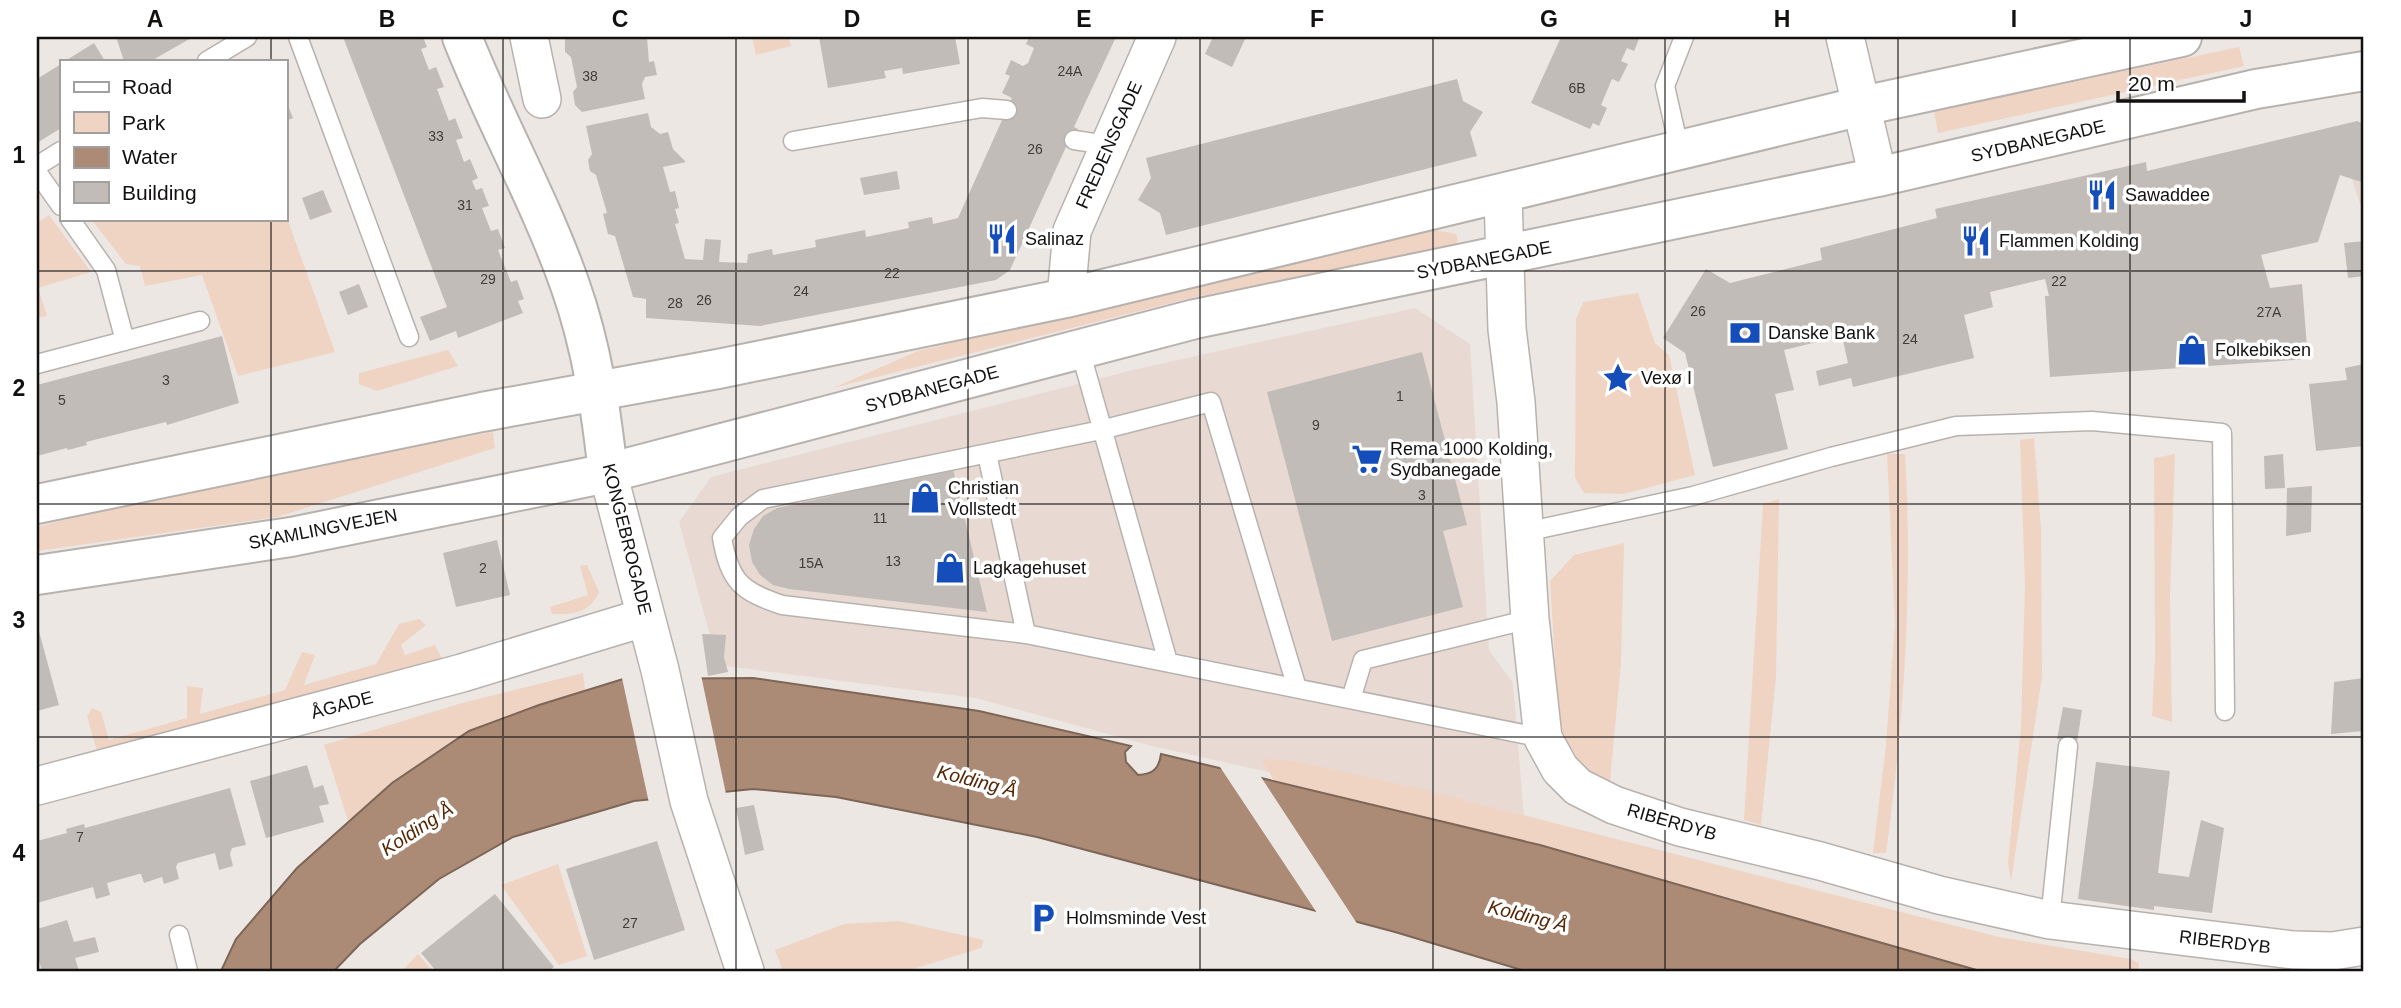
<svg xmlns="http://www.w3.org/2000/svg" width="2401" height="1008" font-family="Helvetica,sans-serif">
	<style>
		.built { fill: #e8dad2 }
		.green { fill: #efd3c3 }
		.water { fill: #ab8a76; stroke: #7d6657; stroke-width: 2 }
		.pier { fill: #ede7e4 }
		.building { fill: #c2bcb9 }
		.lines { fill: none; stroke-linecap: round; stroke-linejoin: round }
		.service-casing { stroke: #b8b2af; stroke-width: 21 }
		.minor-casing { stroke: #b8b2af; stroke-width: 40 }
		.tertiary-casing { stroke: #b8b2af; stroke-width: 42 }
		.secondary-casing { stroke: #b8b2af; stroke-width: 42 }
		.service { stroke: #fff; stroke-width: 18 }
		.minor { stroke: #fff; stroke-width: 37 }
		.tertiary { stroke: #fff; stroke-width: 38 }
		.secondary { stroke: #fff; stroke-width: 38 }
		.grid { fill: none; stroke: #131110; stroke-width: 2; stroke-opacity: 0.55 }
		.labels { text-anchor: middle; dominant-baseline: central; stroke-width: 7; stroke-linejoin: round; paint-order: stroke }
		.number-label { font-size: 14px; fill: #3f3c3a }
		.street-label { font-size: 18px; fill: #131110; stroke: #fff }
		.poi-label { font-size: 18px; fill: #131110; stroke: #fff; text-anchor: start }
		.water-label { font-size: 19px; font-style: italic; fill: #542604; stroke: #fff }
		.neatline { fill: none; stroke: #131110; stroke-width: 2.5 }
		.grid-label { font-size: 23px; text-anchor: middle; font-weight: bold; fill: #131110 }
	</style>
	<rect width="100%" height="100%" fill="#ede7e4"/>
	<path class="built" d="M2364,134v82l-25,-77z
		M1415,308l55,36 19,306 24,33 12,146 -373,-83 -177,-48 -257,-33 -39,-143 32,-45 430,-109z"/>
	<path class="green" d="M752,37h37l2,9 -35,9z
		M2239,47l5,19 -306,67 -4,-22z
		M285,212l50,140 -97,24 -36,-101 -57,11 -5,-20 -14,-2 -35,-45h194z
		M49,215l42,57 -53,16 9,28 -10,2v-95z
		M1430,229l26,5 2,6 -4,7 -259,50 -362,91 85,-37z
		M1638,293l17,50 14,12 26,120 -71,19 -40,-1 -9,-15 1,-159 7,-17z
		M448,350l10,16 -81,25 -18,-7v-11z
		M493,432l2,16 -218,69 -240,34v-24c150,-41 303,-66 456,-95z
		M2034,438l7,91 1,148 -31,204 -3,-18 13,-137 4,-141 -5,-145z
		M1887,454h18c8,132 -1,268 -19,399h-13l13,-108 9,-121z
		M2175,454l-5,143 2,125 -20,-6 3,-60 -1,-198z
		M1779,499l-3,178 -15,148 -17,-5 19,-316z
		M1624,543l-3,120 -11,118 -31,-14 -19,-28 -10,-158 24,-26z
		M587,565l12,27c-9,21 -26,23 -47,22l-2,-7 38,-12 -8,-29z
		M419,619l7,6 -25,20 4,10 30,-10 8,15 -344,98 -12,-42 5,-8 9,4 8,28 78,-22v-32l16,2 -3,26 85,-24 17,-38 13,3 -11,30 72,-21 23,-40z
		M583,673l2,17 -46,15 -147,78 -44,38 -24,-76 138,-42z
		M1261,759l34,2 126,28 578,148 132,22 8,4 -1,8h-158l-440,-126 -265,-63z
		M558,864l29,92 -28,9 -58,-80z
		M899,921l85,19 -3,8 -74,23h-124l-8,-21 69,-26z
		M418,954l15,17h-31z"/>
	<path class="water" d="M753,678l226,33 152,35 -6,6 1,10 12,13c15,-1 21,-6 23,-21l379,91 440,126h-455l-130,-39 -358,-95 -201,-40 -83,-8 -119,12 -121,36 -74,42 -79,65 -26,27h-113l15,-32 61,-71 95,-85 77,-52 70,-26 84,-26z"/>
	<path class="pier" d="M633,675h68l25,119 -77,9 -27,-125z
		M1218,764l41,10 99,151 -39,-9z"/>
	<path class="building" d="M116,37h77l-42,24h-27z
		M343,37h80l4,10 -6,2 8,21 7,-3 8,20 -7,2 12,32 6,-3 8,20 -7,2 8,22 6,-3 8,19 -6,3 4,9 6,-2 7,18 -7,2 9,23 7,-2 7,19 -7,2 13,32 6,-2 7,19 -6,2 5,12 -65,25 -2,-7 -26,10 -10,-24 27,-10z
		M565,37h82l2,25 5,-1 3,14 -12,2 -3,7 3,15 -63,13 -7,-7 -2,-13 4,-5 -6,-30 -6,-5z
		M819,37h136l5,27 -57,10 -1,-6 -18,3 2,7 -58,10z
		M1029,37h87l-42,90 4,2 -8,20 -4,-2 -56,123 -14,10 -236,46 -114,-8v-19l-13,-2 -18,-61 -7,-2 -5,-20 4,-1 -11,-38 -6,-4 -2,-11 4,-6 -6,-28 62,-13 3,14 9,7 8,-2 5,17 13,13 -23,5 7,25 5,-1 4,17 -4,1 4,14 -4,1 10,35 18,1 2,-21 16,1 -2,22 28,1 1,-9 24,-5 1,6 43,-8 -1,-7 50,-10 1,7 43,-9 -1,-6 24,-5 1,7 25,-6 54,-120 -10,-5 8,-17 -5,-2 6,-14 12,6 5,-3 6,-15 -8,-4z
		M1213,37h33l-14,30 -27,-13z
		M1561,37h79l-6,14 -7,-3 -6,13 7,3 -9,18 -7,-3 -11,26 6,3 -8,18 -6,-3 -3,6 -59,-26z
		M94,43l11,18h-40z
		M61,64v64l-24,15v-64z
		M1457,79l6,22 20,11 -13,20 7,24 -311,79 -6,-22 -22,-13 13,-22 -5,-20z
		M285,98l8,20 -8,3z
		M2357,121l7,3v59l-24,-8 -22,67 -57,13 9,33 32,-4 6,75 -258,18 -5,-81h4l-4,-17 -55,13 3,15 -29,8 10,43 -121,29 -2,-9 -32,8 -3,-15 32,-8 -6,-27 -58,14 10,40 -19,4 13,55 -75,18 -28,-114 -22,-15 43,-69 24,14 92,-23 -2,-12 117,-30 -2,-9 211,-47 1,9z
		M897,171l3,18 -36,6 -4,-17z
		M323,190l9,22 -22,8 -8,-22z
		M2364,241v35l-16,2 -4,-35z
		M359,284l9,23 -20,8 -9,-23z
		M222,336l17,67 -72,22 -1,-3 -80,20 1,3 -19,5 -1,-2 -30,8v-71z
		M1422,352l45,173 -24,6 20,76 -131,34 -65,-249z
		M2364,364v82l-48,5 -7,-67 38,-4 -2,-12z
		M2283,454l2,34 -20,1 -1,-33z
		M953,469l34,143 -198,-23 -16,-4 -13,-10 -8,-13 -3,-17 5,-16 9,-13 14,-8z
		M2312,486l-1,46 -25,4 1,-48z
		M497,540l13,55 -54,12 -13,-54z
		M37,624l22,81 -22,6z
		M702,634l24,1 -2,22 4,15 -20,4z
		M2364,678v53l-33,3 3,-52z
		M2063,707l19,3 -5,32 -20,-3z
		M2096,762l74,9 -12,102 31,4 12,-57 23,8 -12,85 -58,-7v4l-76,-11z
		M307,765l7,23 9,-3 6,19 -10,2 5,16 -58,16 -16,-57z
		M230,788l16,57 -14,3 -2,6 3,12 -14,4 -4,-17 -37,10 -2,4 3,12 -15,5 -2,-7 -18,6 -3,-9h-2l-32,9 3,12 -14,4 -3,-12 -56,16v-62l30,-8 -1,-4 18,-5 1,4z
		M754,805l10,45 -19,5 -9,-47z
		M657,841l28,89 -91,30 -28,-91z
		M495,894l59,73 -5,4h-113l-15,-18z
		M67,920l7,22 21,-5 4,15 -24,6 4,13h-37l-5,-17v-25z"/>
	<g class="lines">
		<g class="service-casing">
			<path id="service" d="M298,37l111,300
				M207,61l40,-24
				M1074,140l33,5
				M793,141l189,-33 25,2
				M1680,152l-15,-66 19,-49
				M37,166l24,-15
				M37,172l24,34
				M70,219l36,51 19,71
				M1080,350l88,312
				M37,364l163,-43
				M987,454l39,180
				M1525,532l168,-36 138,-39 125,-31 136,-5 130,12 3,278
				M1297,688l-86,-286 -110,28 -338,69 -24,18 -17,21c8,44 19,53 60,67l244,29 517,104
				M1351,699l12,-39 167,-41
				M2050,920l18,-174
				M179,935l9,36"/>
		</g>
		<g class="minor-casing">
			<path id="minor" d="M529,37l13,62
				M1845,37l33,140
				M1503,195l4,134 9,73 14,217 13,119 17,31 18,18 36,18 66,22 140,34 119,34 111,25 243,30 40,1 31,-5
				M1066,298l6,-67 85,-194
				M608,473l52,197 29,131 56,170
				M37,786l425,-113 184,-56"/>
		</g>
		<g class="tertiary-casing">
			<path id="tertiary" d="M462,37c33,84 78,163 108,248 22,62 31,124 38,188"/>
		</g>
		<g class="secondary-casing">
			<path id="secondary" d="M37,504l445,-92 236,-43 348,-71 796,-192 320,-69
				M37,575l254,-38 317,-64 587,-154 683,-142 378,-88 108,-18"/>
		</g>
		<use href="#service" class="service"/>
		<use href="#minor" class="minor"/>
		<use href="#tertiary" class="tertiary"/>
		<use href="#secondary" class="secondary"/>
	</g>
	<path class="grid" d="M271,37v24M503,37v934M736,37v934M968,37v934M1200,37v934M1433,37v934M1665,37v934M1898,37v934M2130,37v934M271,219v752M37,271h2327M37,504h2327M37,737h2327"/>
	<defs>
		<g id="restaurant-bare" transform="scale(2.415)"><path d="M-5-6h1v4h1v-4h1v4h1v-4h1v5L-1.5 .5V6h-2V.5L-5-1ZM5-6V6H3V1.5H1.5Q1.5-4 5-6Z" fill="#154eba" stroke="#fff" stroke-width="2.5" paint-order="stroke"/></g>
		<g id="bank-bare" transform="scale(2.415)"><path d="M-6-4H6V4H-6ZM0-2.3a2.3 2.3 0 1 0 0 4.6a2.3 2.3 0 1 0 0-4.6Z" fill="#154eba" stroke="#fff" stroke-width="2.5" paint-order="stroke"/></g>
		<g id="shop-bare" transform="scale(2.415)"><path d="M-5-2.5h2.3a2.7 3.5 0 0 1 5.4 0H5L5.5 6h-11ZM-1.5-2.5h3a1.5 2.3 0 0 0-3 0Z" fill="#154eba" stroke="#fff" stroke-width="2.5" paint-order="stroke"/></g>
		<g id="sight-bare" transform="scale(2.415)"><path d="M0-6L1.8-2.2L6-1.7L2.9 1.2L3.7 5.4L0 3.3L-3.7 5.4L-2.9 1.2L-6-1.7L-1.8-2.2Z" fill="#154eba" stroke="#fff" stroke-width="2.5" paint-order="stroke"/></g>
		<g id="supermarket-bare" transform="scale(2.415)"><path d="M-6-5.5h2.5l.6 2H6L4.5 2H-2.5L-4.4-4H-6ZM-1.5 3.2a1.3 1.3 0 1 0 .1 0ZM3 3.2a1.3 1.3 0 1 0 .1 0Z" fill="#154eba" stroke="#fff" stroke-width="2.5" paint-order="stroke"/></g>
		<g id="parking-bare" transform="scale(2.415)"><path d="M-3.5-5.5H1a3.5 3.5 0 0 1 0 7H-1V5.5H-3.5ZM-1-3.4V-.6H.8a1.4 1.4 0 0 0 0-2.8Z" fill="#154eba" stroke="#fff" stroke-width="2.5" paint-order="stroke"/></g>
	</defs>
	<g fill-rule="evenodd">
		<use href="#restaurant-bare" x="2102" y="195"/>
		<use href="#restaurant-bare" x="1002" y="239"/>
		<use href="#restaurant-bare" x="1976" y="241"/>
		<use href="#bank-bare" x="1745" y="333"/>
		<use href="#shop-bare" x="2192" y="350"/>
		<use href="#sight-bare" x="1618" y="378"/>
		<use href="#supermarket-bare" x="1367" y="459"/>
		<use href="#shop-bare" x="925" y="498"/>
		<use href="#shop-bare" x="950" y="568"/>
		<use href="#parking-bare" x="1043" y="918"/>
	</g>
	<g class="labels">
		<g class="number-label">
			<text x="1070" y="71">24A</text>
			<text x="590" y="76">38</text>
			<text x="1577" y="88">6B</text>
			<text x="436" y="136">33</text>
			<text x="1035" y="149">26</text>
			<text x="465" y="205">31</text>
			<text x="892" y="273">22</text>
			<text x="488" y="279">29</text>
			<text x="2059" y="281">22</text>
			<text x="801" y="291">24</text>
			<text x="704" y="300">26</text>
			<text x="675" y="303">28</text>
			<text x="1698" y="311">26</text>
			<text x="2269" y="312">27A</text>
			<text x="1910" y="339">24</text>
			<text x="166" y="380">3</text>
			<text x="1400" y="396">1</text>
			<text x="62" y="400">5</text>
			<text x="1316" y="425">9</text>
			<text x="1422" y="495">3</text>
			<text x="880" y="518">11</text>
			<text x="893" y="561">13</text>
			<text x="811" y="563">15A</text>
			<text x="483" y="568">2</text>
			<text x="80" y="837">7</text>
			<text x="630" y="923">27</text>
		</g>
		<g class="street-label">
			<text transform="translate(2038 141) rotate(-13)">SYDBANEGADE</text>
			<text transform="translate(1109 145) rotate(-66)">FREDENSGADE</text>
			<text transform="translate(1484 260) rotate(-11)">SYDBANEGADE</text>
			<text transform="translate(932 389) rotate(-15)">SYDBANEGADE</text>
			<text transform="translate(323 529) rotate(-11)">SKAMLINGVEJEN</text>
			<text transform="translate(627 539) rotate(76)">KONGEBROGADE</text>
			<text transform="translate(342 705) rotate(-15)">ÅGADE</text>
			<text transform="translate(1672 822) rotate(16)">RIBERDYB</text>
			<text transform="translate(2225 942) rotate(7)">RIBERDYB</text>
		</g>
		<g class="poi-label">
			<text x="2125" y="195">Sawaddee</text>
			<text x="1025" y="239">Salinaz</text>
			<text x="1999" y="241">Flammen Kolding</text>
			<text x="1768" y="333">Danske Bank</text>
			<text x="2215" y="350">Folkebiksen</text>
			<text x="1641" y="378">Vexø I</text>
			<text x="1390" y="449">Rema 1000 Kolding,<tspan x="1390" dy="21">Sydbanegade</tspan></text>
			<text x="948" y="488">Christian<tspan x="948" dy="21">Vollstedt</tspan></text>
			<text x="973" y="568">Lagkagehuset</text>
			<text x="1066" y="918">Holmsminde Vest</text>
		</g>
		<g class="water-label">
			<text transform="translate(977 781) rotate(14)">Kolding Å</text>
			<text transform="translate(417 829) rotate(-33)">Kolding Å</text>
			<text transform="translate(1528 916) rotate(14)">Kolding Å</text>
		</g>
	</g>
	<rect width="2401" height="1008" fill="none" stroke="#ffffff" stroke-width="77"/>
	<rect x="60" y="60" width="228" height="161" fill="#ffffff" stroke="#a1a09f" stroke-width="2"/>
	<rect x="74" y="82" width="35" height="10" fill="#ffffff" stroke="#a1a09f" stroke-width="2"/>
	<text x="122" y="94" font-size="21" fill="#131110">Road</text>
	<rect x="74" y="112" width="35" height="21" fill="#efd3c3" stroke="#a1a09f" stroke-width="2"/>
	<text x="122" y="130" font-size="21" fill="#131110">Park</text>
	<rect x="74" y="147" width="35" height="21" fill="#ab8a76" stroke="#a1a09f" stroke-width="2"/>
	<text x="122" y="164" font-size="21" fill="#131110">Water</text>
	<rect x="74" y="182" width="35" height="21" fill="#c2bcb9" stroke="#a1a09f" stroke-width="2"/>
	<text x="122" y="200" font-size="21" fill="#131110">Building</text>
	<path d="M2118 91v10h126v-10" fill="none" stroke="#131110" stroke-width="3.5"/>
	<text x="2128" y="91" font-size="21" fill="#131110" stroke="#ffffff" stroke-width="5" paint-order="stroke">20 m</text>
	<rect x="38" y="38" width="2324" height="932" class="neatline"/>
	<g class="grid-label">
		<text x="155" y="27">A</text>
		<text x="387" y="27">B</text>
		<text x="620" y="27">C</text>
		<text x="852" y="27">D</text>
		<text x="1084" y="27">E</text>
		<text x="1317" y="27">F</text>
		<text x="1549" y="27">G</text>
		<text x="1782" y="27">H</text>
		<text x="2014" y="27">I</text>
		<text x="2246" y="27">J</text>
		<text x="19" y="163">1</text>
		<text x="19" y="396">2</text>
		<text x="19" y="628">3</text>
		<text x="19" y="861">4</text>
	</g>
</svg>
